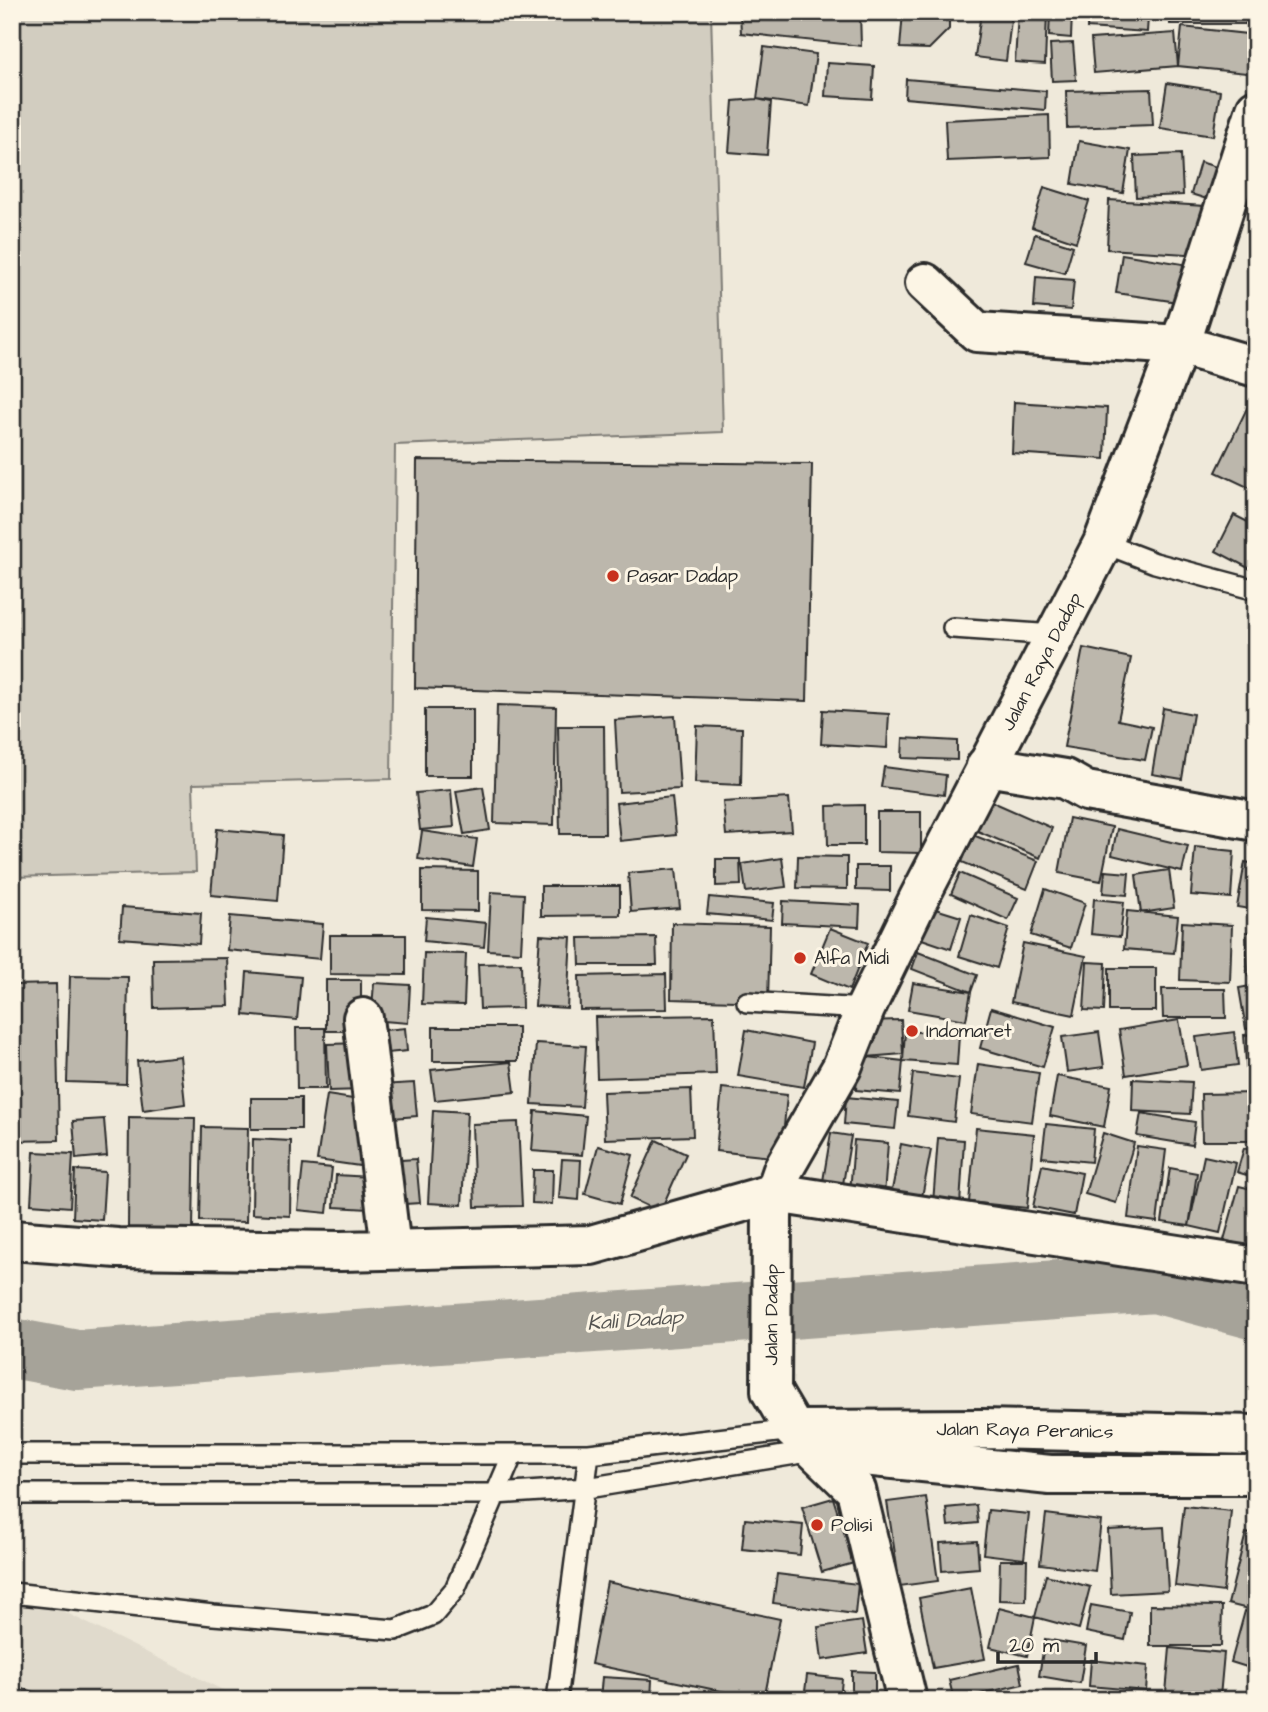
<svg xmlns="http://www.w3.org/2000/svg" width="1268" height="1712" font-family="'Architects Daughter',sans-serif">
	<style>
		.built { fill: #e0dacc }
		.green { fill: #d2cdc0; stroke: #7e7c76; stroke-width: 2 }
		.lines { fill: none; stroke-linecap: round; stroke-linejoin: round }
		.river { stroke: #a6a399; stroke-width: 60 }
		.building { fill: #bcb7ac; stroke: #2b2b2b; stroke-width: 2 }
		.service-casing { stroke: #2b2b2b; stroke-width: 24 }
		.minor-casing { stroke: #2b2b2b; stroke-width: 44 }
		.tertiary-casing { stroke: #2b2b2b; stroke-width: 44 }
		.secondary-casing { stroke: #2b2b2b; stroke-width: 44 }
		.service { stroke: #fcf5e5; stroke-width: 19 }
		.minor { stroke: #fcf5e5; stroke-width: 38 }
		.tertiary { stroke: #fcf5e5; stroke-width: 38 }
		.secondary { stroke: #fcf5e5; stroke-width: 38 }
		.poi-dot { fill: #c8321e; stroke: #fcf5e5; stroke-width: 2.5 }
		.labels { text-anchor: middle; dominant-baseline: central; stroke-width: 6; stroke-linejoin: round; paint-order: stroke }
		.poi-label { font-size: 19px; fill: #2b2b2b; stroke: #fcf5e5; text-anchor: start }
		.street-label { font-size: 19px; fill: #2b2b2b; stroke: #fcf5e5 }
		.water-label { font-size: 21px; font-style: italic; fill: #565552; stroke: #fcf5e5 }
	</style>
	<rect width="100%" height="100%" fill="#efe9da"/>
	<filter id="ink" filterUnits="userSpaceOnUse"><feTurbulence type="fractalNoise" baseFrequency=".0143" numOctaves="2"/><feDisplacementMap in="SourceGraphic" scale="14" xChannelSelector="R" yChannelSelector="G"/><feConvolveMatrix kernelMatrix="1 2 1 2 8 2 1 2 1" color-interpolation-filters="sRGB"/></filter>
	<g filter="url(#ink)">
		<path class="built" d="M12,1586l231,114h-231z"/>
		<path class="green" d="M12,12h699l12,420 -328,13 -4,334 -198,5 3,88 -184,5z"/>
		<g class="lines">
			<path class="river" d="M12,1348l65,12 1078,-77 101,27"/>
		</g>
		<path class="building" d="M740,12h120l1,34 -120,-13z
			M903,12h46v17l-20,20 -29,-1z
			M981,12h31l-6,49 -31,-4z
			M1018,12h29l-2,52 -30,-2z
			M1050,12h22l-1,26 -22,-2z
			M1170,12h76v12h-76z
			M1088,13l60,4 -1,15 -60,-4z
			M1182,27l74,8v39l-78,-8z
			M1175,33l3,33 -84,7 -3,-34z
			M1073,43l3,37 -24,1 -2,-37z
			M764,47l52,7 -7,52 -52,-7z
			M827,63l47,3 -2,33 -47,-3z
			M906,79l140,12 -1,19 -140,-12z
			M1167,83l53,8 -7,45 -53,-8z
			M1151,89l2,36 -86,3 -1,-37z
			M757,99l14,3 -4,53 -38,-3 4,-51z
			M1049,115l1,42 -103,4 -2,-41z
			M1079,141l51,9 -7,43 -51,-9z
			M1181,154l2,41 -47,2 -2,-41z
			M1200,162l23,7 -10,32 -22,-7z
			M1044,187l45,14 -13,41 -44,-15z
			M1109,200l96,6 -3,49 -95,-6z
			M1035,234l38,12 -8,27 -39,-11z
			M1122,254l61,10 -5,38 -62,-9z
			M1036,277l38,3 -3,30 -37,-3z
			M1014,402l93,6 -2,51 -93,-6z
			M1249,404l7,3v84l-40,-19z
			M417,460l395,4 -5,237 -392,-13z
			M1234,515l22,11v46l-40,-21z
			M1083,648l48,10 -13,62 34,7 -7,33 -81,-13z
			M497,705l59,2 -2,118 -60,-2z
			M1163,708l30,6 -11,65 -30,-5z
			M425,709h48v67h-48z
			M823,710l66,4 -2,34 -66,-4z
			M675,716l5,73 -61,3 -4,-72z
			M558,726h46l1,108h-45z
			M697,726l45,2 -1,57 -46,-2z
			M903,738l54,3v19l-55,-2z
			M884,767l62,8 -2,20 -63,-8z
			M483,787l7,43 -26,4 -8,-43z
			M451,790l3,37 -34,3 -4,-37z
			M672,797l4,38 -56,6 -4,-38z
			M789,798l3,33 -66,4 -3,-33z
			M986,799l66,29 -12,30 -67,-29z
			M864,805v40h-36l-1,-39z
			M877,812h44v41l-44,-1z
			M1069,818l43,9 -11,54 -42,-8z
			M217,829l66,6 -5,66 -67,-6z
			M1117,829l71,17 -6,26 -70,-17z
			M422,831l55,8 -4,28 -55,-8z
			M973,835l65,26 -11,28 -65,-27z
			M1195,847l39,4 -3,47 -40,-3z
			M798,856l49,1v32l-50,-1z
			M782,858l4,29 -40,5 -4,-28z
			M716,859h24l1,26 -25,1z
			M1245,862l11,2v46l-19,-3z
			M856,866h34v25l-34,-1z
			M676,869l4,39 -49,4 -3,-39z
			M422,870l56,1v40l-56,-1z
			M1169,870l5,38 -33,5 -5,-38z
			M1105,871l24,2 -2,22 -24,-2z
			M960,873l58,25 -10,22 -57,-26z
			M541,886h79v29l-79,1z
			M1045,889l40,14 -14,45 -40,-13z
			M491,892l33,2 -3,58 -33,-2z
			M709,897l65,6 -2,17 -65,-6z
			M1094,899l30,3 -4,35 -29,-3z
			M783,901l77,4 -1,22 -77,-4z
			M122,907l79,6 -2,31 -79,-6z
			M929,907l32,10 -10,32 -32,-11z
			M1127,911l51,5 -4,37 -50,-4z
			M971,915l38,13 -12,40 -38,-12z
			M230,916l93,8 -3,35 -93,-9z
			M426,917l60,6 -2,24 -60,-6z
			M1182,922l50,3 -2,57 -50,-2z
			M672,923l98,3 -2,76 -97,-3z
			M830,928l38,15 -19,47 -38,-16z
			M1246,932h10v44h-8z
			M330,935h76v40l-76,-1z
			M540,935l31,2 -4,71 -32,-2z
			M656,937l1,28h-77l-1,-27z
			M1023,943l63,13 -12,59 -63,-13z
			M918,952l59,23 -6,17 -59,-23z
			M424,953l42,1 -2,51 -42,-1z
			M227,958l2,48 -75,2 -1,-49z
			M1087,962l19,1 -2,48 -20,-1z
			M521,963l1,45 -42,1 -2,-45z
			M1109,968h47v43h-47z
			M247,972l54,5 -4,43 -53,-5z
			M666,974l1,35 -87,1 -1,-34z
			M70,976l58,1 -2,107 -59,-2z
			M326,980h35v51h-35z
			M374,983l36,2 -2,38 -37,-3z
			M913,983l58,9 -5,28 -58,-10z
			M56,984l3,156 -47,1v-156z
			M1256,985v42l-10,2 -7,-41z
			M1162,989h63l1,29h-63z
			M991,1008l64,19 -12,40 -63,-19z
			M714,1015l2,59 -119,4 -2,-61z
			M901,1020l2,34 -37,3 -2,-36z
			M1179,1020l8,45 -61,10 -7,-45z
			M433,1027h85v34h-85z
			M296,1028h29l1,61h-29z
			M405,1028l2,23 -30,3 -2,-23z
			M746,1030l66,13 -8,44 -66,-11z
			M905,1031l54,4 -2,30 -54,-4z
			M1099,1032l5,35 -37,5 -5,-35z
			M1234,1032l4,33 -37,5 -5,-33z
			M1256,1034v42h-9l-3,-41z
			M363,1043l1,47 -35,1 -2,-47z
			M536,1043l50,3 -4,61 -50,-3z
			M180,1056l5,48 -42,6 -6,-49z
			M859,1056l44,5 -3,33 -44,-4z
			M511,1062l4,30 -80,8 -4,-30z
			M978,1064l61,9 -7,49 -61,-8z
			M913,1073l46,6 -5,43 -46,-6z
			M1057,1076l54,10 -7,41 -54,-11z
			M1133,1079l59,3 -2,32 -58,-3z
			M414,1083l3,33 -36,3 -1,-34z
			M722,1088l65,7 -6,63 -65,-7z
			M691,1089l2,47 -88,3 -2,-47z
			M1256,1093v48h-54l-1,-47z
			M327,1095l39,6 -6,65 -43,-6z
			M846,1097l52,5 -3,27 -51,-5z
			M251,1098h50v31h-50z
			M433,1110l34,2 -5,93 -34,-2z
			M535,1111l51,5 -4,39 -50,-4z
			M1141,1113l54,9 -3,23 -55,-9z
			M129,1117l66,1 -2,111 -65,-1z
			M104,1119l3,37 -31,3 -3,-38z
			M518,1122l4,84 -47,1 -3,-83z
			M1046,1124l48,5 -3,33 -49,-5z
			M202,1127l46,1 -2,94 -46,-1z
			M976,1128l58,6 -7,74 -58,-6z
			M831,1133l20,3 -9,54 -20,-3z
			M1103,1133l31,10 -18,60 -31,-9z
			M938,1138l26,2 -4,65 -27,-2z
			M253,1139l38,2 -1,75 -38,-2z
			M656,1140l30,14 -26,58 -30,-14z
			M854,1140l34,3 -4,53 -34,-3z
			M901,1144l30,6 -11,57 -30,-7z
			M598,1146l35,9 -13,49 -35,-10z
			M1137,1146l29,4 -9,72 -29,-4z
			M1244,1148l12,4v26l-19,-6z
			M12,1150h4l3,44 -7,1z
			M34,1152l39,2 -3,53 -39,-3z
			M1204,1156l32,7 -16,70 -31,-7z
			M416,1159l4,44 -31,2 -4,-44z
			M562,1159l19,1 -2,40 -20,-2z
			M303,1165l29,3 -5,45 -29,-3z
			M1042,1165l40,8 -8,42 -41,-8z
			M1170,1168l27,5 -8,53 -27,-4z
			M75,1170l30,2 -3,48 -29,-2z
			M533,1170h20l-1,34 -20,-1z
			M336,1175l34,2 -1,32 -35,-2z
			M1239,1186l17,4v59l-32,-9z
			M926,1497l12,84 -38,5 -13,-84z
			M833,1498l21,65 -32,9 -20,-65z
			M976,1505l2,18 -30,3 -2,-18z
			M1184,1506l47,5 -8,81 -48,-6z
			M988,1510l41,4 -5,45 -41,-5z
			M1046,1514l55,7 -6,50 -55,-7z
			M745,1519l58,6 -3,30 -58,-6z
			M1164,1527l4,64 -57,3 -3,-64z
			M1246,1533l10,2v76l-28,-7z
			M977,1541l2,27 -37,3 -2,-28z
			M1000,1560h27l-1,41 -27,-1z
			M777,1574l81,10 -3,30 -82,-11z
			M1046,1575l44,12 -11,42 -44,-12z
			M607,1582l173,37 -16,81 -173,-36z
			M971,1588l14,71 -52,9 -14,-70z
			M1091,1605l39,7 -5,28 -39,-8z
			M1150,1605l72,1 -1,40h-71z
			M999,1608l36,9 -8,39 -37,-9z
			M1245,1611l11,3v56l-25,-8z
			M862,1621l5,32 -45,7 -4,-33z
			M1045,1639l41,7 -6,37 -41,-7z
			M1170,1648l54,5 -4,44 -54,-4z
			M1091,1660l57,6 -2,25 -57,-5z
			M1019,1664l4,20 -69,16 -5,-20z
			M852,1671l23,1v28h-23z
			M807,1675l35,4 -2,21h-36z
			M602,1677l50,3 -1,20h-51z
			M12,1685l48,15h-48z
			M1026,1693l1,7h-54v-3z"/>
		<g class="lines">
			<g class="service-casing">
				<path id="service" d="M1103,543l52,20 101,27
					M953,628l101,7
					M747,1002l118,7
					M12,1454h577l205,-24
					M12,1494h483l92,-6 227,-37
					M12,1593l201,22 182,15 38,-15 22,-26 57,-133
					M557,1700l32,-246"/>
			</g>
			<g class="minor-casing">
				<path id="minor" d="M925,283l52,49 203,13 76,22
					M986,766l79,13 21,12 170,30
					M363,1018l28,231
					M12,1240l106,8 223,3 250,-6 184,-52 481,74"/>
			</g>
			<g class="tertiary-casing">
				<g id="tertiary">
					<path id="s1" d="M794,1430l189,-1 273,6"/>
					<path d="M825,1452l225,23h206"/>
				</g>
			</g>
			<g class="secondary-casing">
				<g id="secondary">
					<path id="s2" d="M907,1700l-51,-210 -62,-60 -23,-39 1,-176 3,-22 8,-23 59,-103 23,-58 53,-109 185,-357 83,-216 70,-218"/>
				</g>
			</g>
			<use href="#service" class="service"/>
			<use href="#minor" class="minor"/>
			<use href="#tertiary" class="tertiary"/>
			<use href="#secondary" class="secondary"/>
		</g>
	</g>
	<g class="poi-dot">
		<circle cx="613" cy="576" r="7"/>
		<circle cx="800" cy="958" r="7"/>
		<circle cx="912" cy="1031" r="7"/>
		<circle cx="817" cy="1525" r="7"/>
	</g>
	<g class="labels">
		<g class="poi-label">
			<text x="627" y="576">Pasar Dadap</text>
			<text x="814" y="958">Alfa Midi</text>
			<text x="926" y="1031">Indomaret</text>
			<text x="831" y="1525">Polisi</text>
		</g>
		<g class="street-label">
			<text stroke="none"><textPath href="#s2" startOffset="1141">Jalan Raya Dadap</textPath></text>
			<text stroke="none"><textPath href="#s2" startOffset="424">Jalan Dadap</textPath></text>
			<text stroke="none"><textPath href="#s1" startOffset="231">Jalan Raya Peranics</textPath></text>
		</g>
		<g class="water-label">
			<text transform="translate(635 1320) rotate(-4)">Kali Dadap</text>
		</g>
	</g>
	<rect width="1268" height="1712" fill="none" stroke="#fcf5e5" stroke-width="42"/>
	<rect x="21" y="21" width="1226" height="1670" fill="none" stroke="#2b2b2b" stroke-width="2.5" filter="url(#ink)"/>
	<path d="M998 1652v10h98v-10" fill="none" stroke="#2b2b2b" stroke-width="3.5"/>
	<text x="1009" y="1652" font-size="21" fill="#2b2b2b" stroke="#fcf5e5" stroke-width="5" paint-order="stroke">20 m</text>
</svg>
